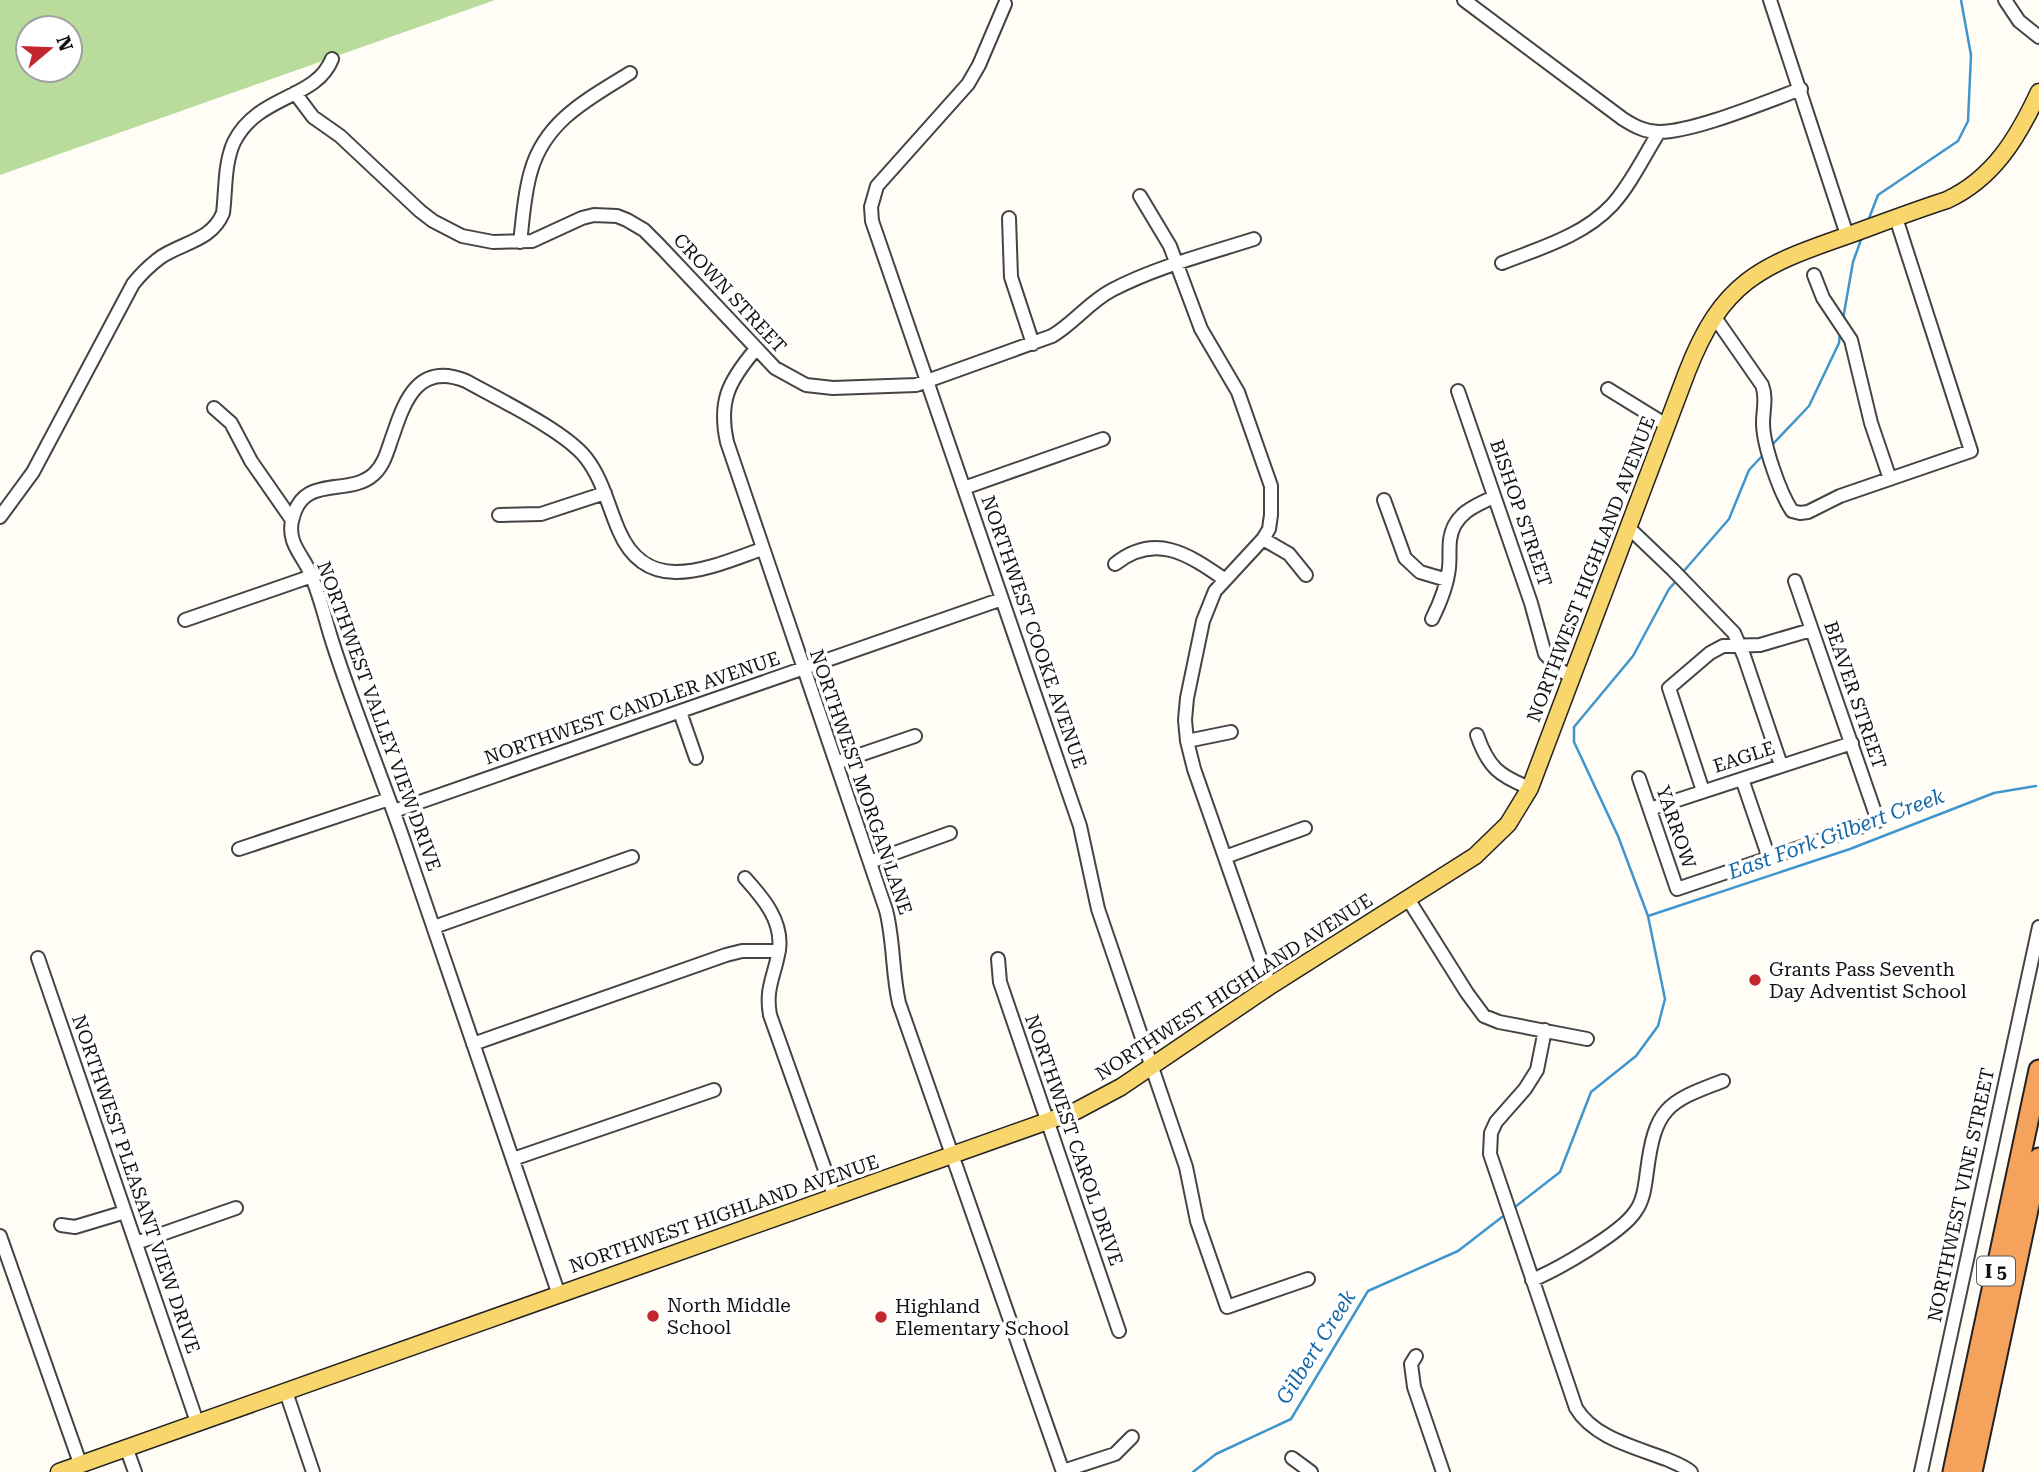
<svg xmlns="http://www.w3.org/2000/svg" width="2039" height="1472" font-family="'Roboto Serif',serif">
	<style>
		.forest { fill: #b9dc9c; fill-rule: evenodd }
		.lines { fill: none; stroke-linecap: round; stroke-linejoin: round }
		.stream { stroke: #3f96cf; stroke-width: 2.5 }
		.minor-casing { stroke: #444; stroke-width: 16 }
		.major-casing { stroke: #222; stroke-width: 19 }
		.highway-casing { stroke: #222; stroke-width: 23 }
		.minor { stroke: #fff; stroke-width: 12 }
		.major { stroke: #f9d66b; stroke-width: 16 }
		.highway { stroke: #f5a25d; stroke-width: 19 }
		.poi-dot { fill: #c4262e; stroke: #fff; stroke-width: 2.5 }
		.labels { text-anchor: middle; dominant-baseline: central; stroke-width: 7; stroke-linejoin: round; paint-order: stroke }
		.shield { fill: #fff; stroke: #585858; stroke-width: 2 }
		.shield-label { font-size: 18px; font-weight: bold; fill: #111 }
		.street-label { font-size: 19px; fill: #111; stroke: #fff }
		.poi-label { font-size: 19px; fill: #111; stroke: #fff; text-anchor: start }
		.water-label { font-size: 21px; font-style: italic; fill: #1768a6; stroke: #fff }
	</style>
	<rect width="100%" height="100%" fill="#fffdf5"/>
	<path class="forest" d="M0,0h495l-495,175zM28,28h42v42h-42z"/>
	<g class="lines">
		<path class="stream" d="M1868,221l10,-26 80,-54 10,-20 3,-66 -10,-55
			M1843,319l10,-57 9,-25
			M1770,447l39,-41 30,-63 1,-10
			M1683,572l46,-53 20,-49 14,-15
			M1648,916l202,-67 144,-56 42,-7
			M1515,1207l45,-35 31,-80 45,-36 22,-30 7,-27 -17,-83 -30,-80 -44,-94v-15l59,-71 36,-67 8,-9
			M1193,1472l23,-18 75,-35 77,-128 90,-40 44,-34"/>
		<g class="minor-casing">
			<path id="minor" d="M1464,0l159,119c11,7 22,13 36,13 35,0 106,-30 142,-43
				M1770,0l77,235
				M2005,0l14,21 20,16
				M1005,4l-26,61 -11,19 -91,102 -6,21 1,14 208,605 18,83 88,258 11,54 30,86 81,-28
				M295,93l18,24 27,19 80,75 13,10 29,15 31,6 39,-1 50,-23 12,-3 23,1 10,4 17,10 17,17 114,121 31,17 27,3 83,-3 136,-49c22,-13 37,-34 60,-46 44,-23 95,-36 142,-51
				M1140,196l30,50 31,83 37,63 33,94v29l-2,14 -6,10 -48,52 -12,30 -16,77 -2,22 2,21 7,28 76,217
				M1009,218l2,59 22,67
				M520,242c3,-23 4,-48 11,-71 14,-50 57,-72 99,-98
				M1502,263c38,-15 81,-27 110,-58 19,-21 32,-49 47,-73
				M1814,275l9,23 28,42 20,83 19,56
				M1714,316l48,69c5,13 1,25 1,38 0,22 17,70 29,88l8,2 8,-1 32,-16 131,-45 -75,-233
				M755,350c-26,31 -37,51 -28,92l159,468c8,31 6,62 13,93l164,469
				M1608,389l60,37
				M1458,391l73,212 14,51 15,16 12,7
				M214,408l17,15 20,38 41,59
				M964,488l139,-49
				M1384,500l21,58 15,14 27,8
				M499,515l42,-1 64,-21
				M0,517l33,-45 100,-188c8,-10 17,-19 28,-27 23,-15 51,-17 62,-44 3,-23 1,-49 11,-71 24,-48 82,-42 98,-83
				M1629,528l44,42 61,63 10,23 37,109
				M1263,539l26,15 17,21
				M1115,564c40,-32 73,-10 109,15
				M1432,619c8,-16 15,-33 17,-51 1,-10 0,-19 1,-28 3,-25 23,-34 44,-43
				M185,620l127,-44
				M680,712l16,46
				M1477,735c11,32 22,41 53,53
				M1187,741l44,-9
				M836,763l79,-27
				M1639,778l38,111 201,-68 -83,-240
				M1742,779l27,79
				M1703,791l-34,-103 41,-35 13,-7 37,-1 51,-15
				M1650,809l202,-66
				M394,811l608,-212
				M239,849l150,-50
				M1225,857l80,-29
				M870,862l80,-29
				M745,878c18,20 38,43 34,72 -4,25 -14,38 -9,65l65,183
				M1408,899l59,94 17,23 15,6 88,17
				M434,927l198,-70
				M38,958l159,464
				M998,959l2,23 119,349
				M1545,1030l-8,40 -12,19 -29,33 -5,11 -1,21 86,254c18,30 59,39 90,51 9,4 18,7 25,13
				M473,1044l253,-89 16,-4h37
				M513,1159l201,-69
				M61,1225l14,2 50,-15
				M0,1236l80,227
				M136,1243l100,-35
				M1532,1280c25,-10 89,-47 103,-68 9,-12 10,-27 12,-41 8,-62 19,-69 76,-90
				M559,1295c-51,-148 -100,-297 -152,-445 -23,-68 -51,-135 -73,-203 -8,-24 -13,-49 -23,-72 -7,-19 -24,-31 -19,-54 10,-49 56,-23 82,-47 11,-10 14,-26 19,-39 12,-36 26,-73 73,-54 32,18 99,50 120,77 17,22 22,48 33,73 29,67 92,36 143,18
				M1416,1356l-5,8 3,23 29,85
				M286,1392l27,80
				M126,1447l9,25
				M1292,1458l19,14
				M1063,1471l52,-17 17,-17
				M1921,1472l118,-545"/>
		</g>
		<g class="major-casing">
			<path id="major" d="M59,1472l1017,-361 45,-24 149,-101 205,-130 33,-32 22,-36 157,-416c35,-90 72,-106 159,-136 33,-12 67,-25 101,-36 47,-22 71,-63 92,-108"/>
		</g>
		<g class="highway-casing">
			<path id="highway" d="M1953,1472l86,-402
				M1972,1472l67,-314"/>
		</g>
		<use href="#minor" class="minor"/>
		<use href="#major" class="major"/>
		<use href="#highway" class="highway"/>
	</g>
	<g class="poi-dot">
		<circle cx="1755" cy="980" r="7"/>
		<circle cx="653" cy="1316" r="7"/>
		<circle cx="881" cy="1317" r="7"/>
	</g>
	<g class="labels">
		<rect class="shield" x="1977" y="1256.5" width="38" height="29" rx="5"/>
		<g class="shield-label">
			<text x="1996" y="1271">I 5</text>
		</g>
		<g class="street-label">
			<text transform="translate(730 293) rotate(47)">CROWN STREET</text>
			<text transform="translate(1521 513) rotate(71)">BISHOP STREET</text>
			<text transform="translate(1591 569) rotate(-69)">NORTHWEST HIGHLAND AVENUE</text>
			<text transform="translate(1034 632) rotate(71)">NORTHWEST COOKE AVENUE</text>
			<text transform="translate(1855 695) rotate(71)">BEAVER STREET</text>
			<text transform="translate(632 708) rotate(-19)">NORTHWEST CANDLER AVENUE</text>
			<text transform="translate(379 716) rotate(70)">NORTHWEST VALLEY VIEW DRIVE</text>
			<text transform="translate(1744 757) rotate(-18)">EAGLE</text>
			<text transform="translate(861 782) rotate(71)">NORTHWEST MORGAN LANE</text>
			<text transform="translate(1676 827) rotate(71)">YARROW</text>
			<text transform="translate(1234 987) rotate(-33)">NORTHWEST HIGHLAND AVENUE</text>
			<text transform="translate(1074 1140) rotate(71)">NORTHWEST CAROL DRIVE</text>
			<text transform="translate(136 1184) rotate(71)">NORTHWEST PLEASANT VIEW DRIVE</text>
			<text transform="translate(1961 1195) rotate(-78)">NORTHWEST VINE STREET</text>
			<text transform="translate(724 1214) rotate(-19)">NORTHWEST HIGHLAND AVENUE</text>
		</g>
		<g class="poi-label">
			<text x="1769" y="969">Grants Pass Seventh<tspan x="1769" dy="22">Day Adventist School</tspan></text>
			<text x="667" y="1305">North Middle<tspan x="667" dy="22">School</tspan></text>
			<text x="895" y="1306">Highland<tspan x="895" dy="22">Elementary School</tspan></text>
		</g>
		<g class="water-label">
			<text transform="translate(1836 834) rotate(-20)">East Fork Gilbert Creek</text>
			<text transform="translate(1316 1347) rotate(-58)">Gilbert Creek</text>
		</g>
	</g>
	<g transform="translate(49 49) rotate(71)"><circle r="33" fill="#ffffff" stroke="#a0a0a0" stroke-width="2"/>
	<path d="M0-5L12 26L0 18L-12 26Z" fill="#c4262e"/>
	<text y="-10" font-size="19" font-weight="bold" text-anchor="middle" fill="#111111">N</text>
	</g>
</svg>
